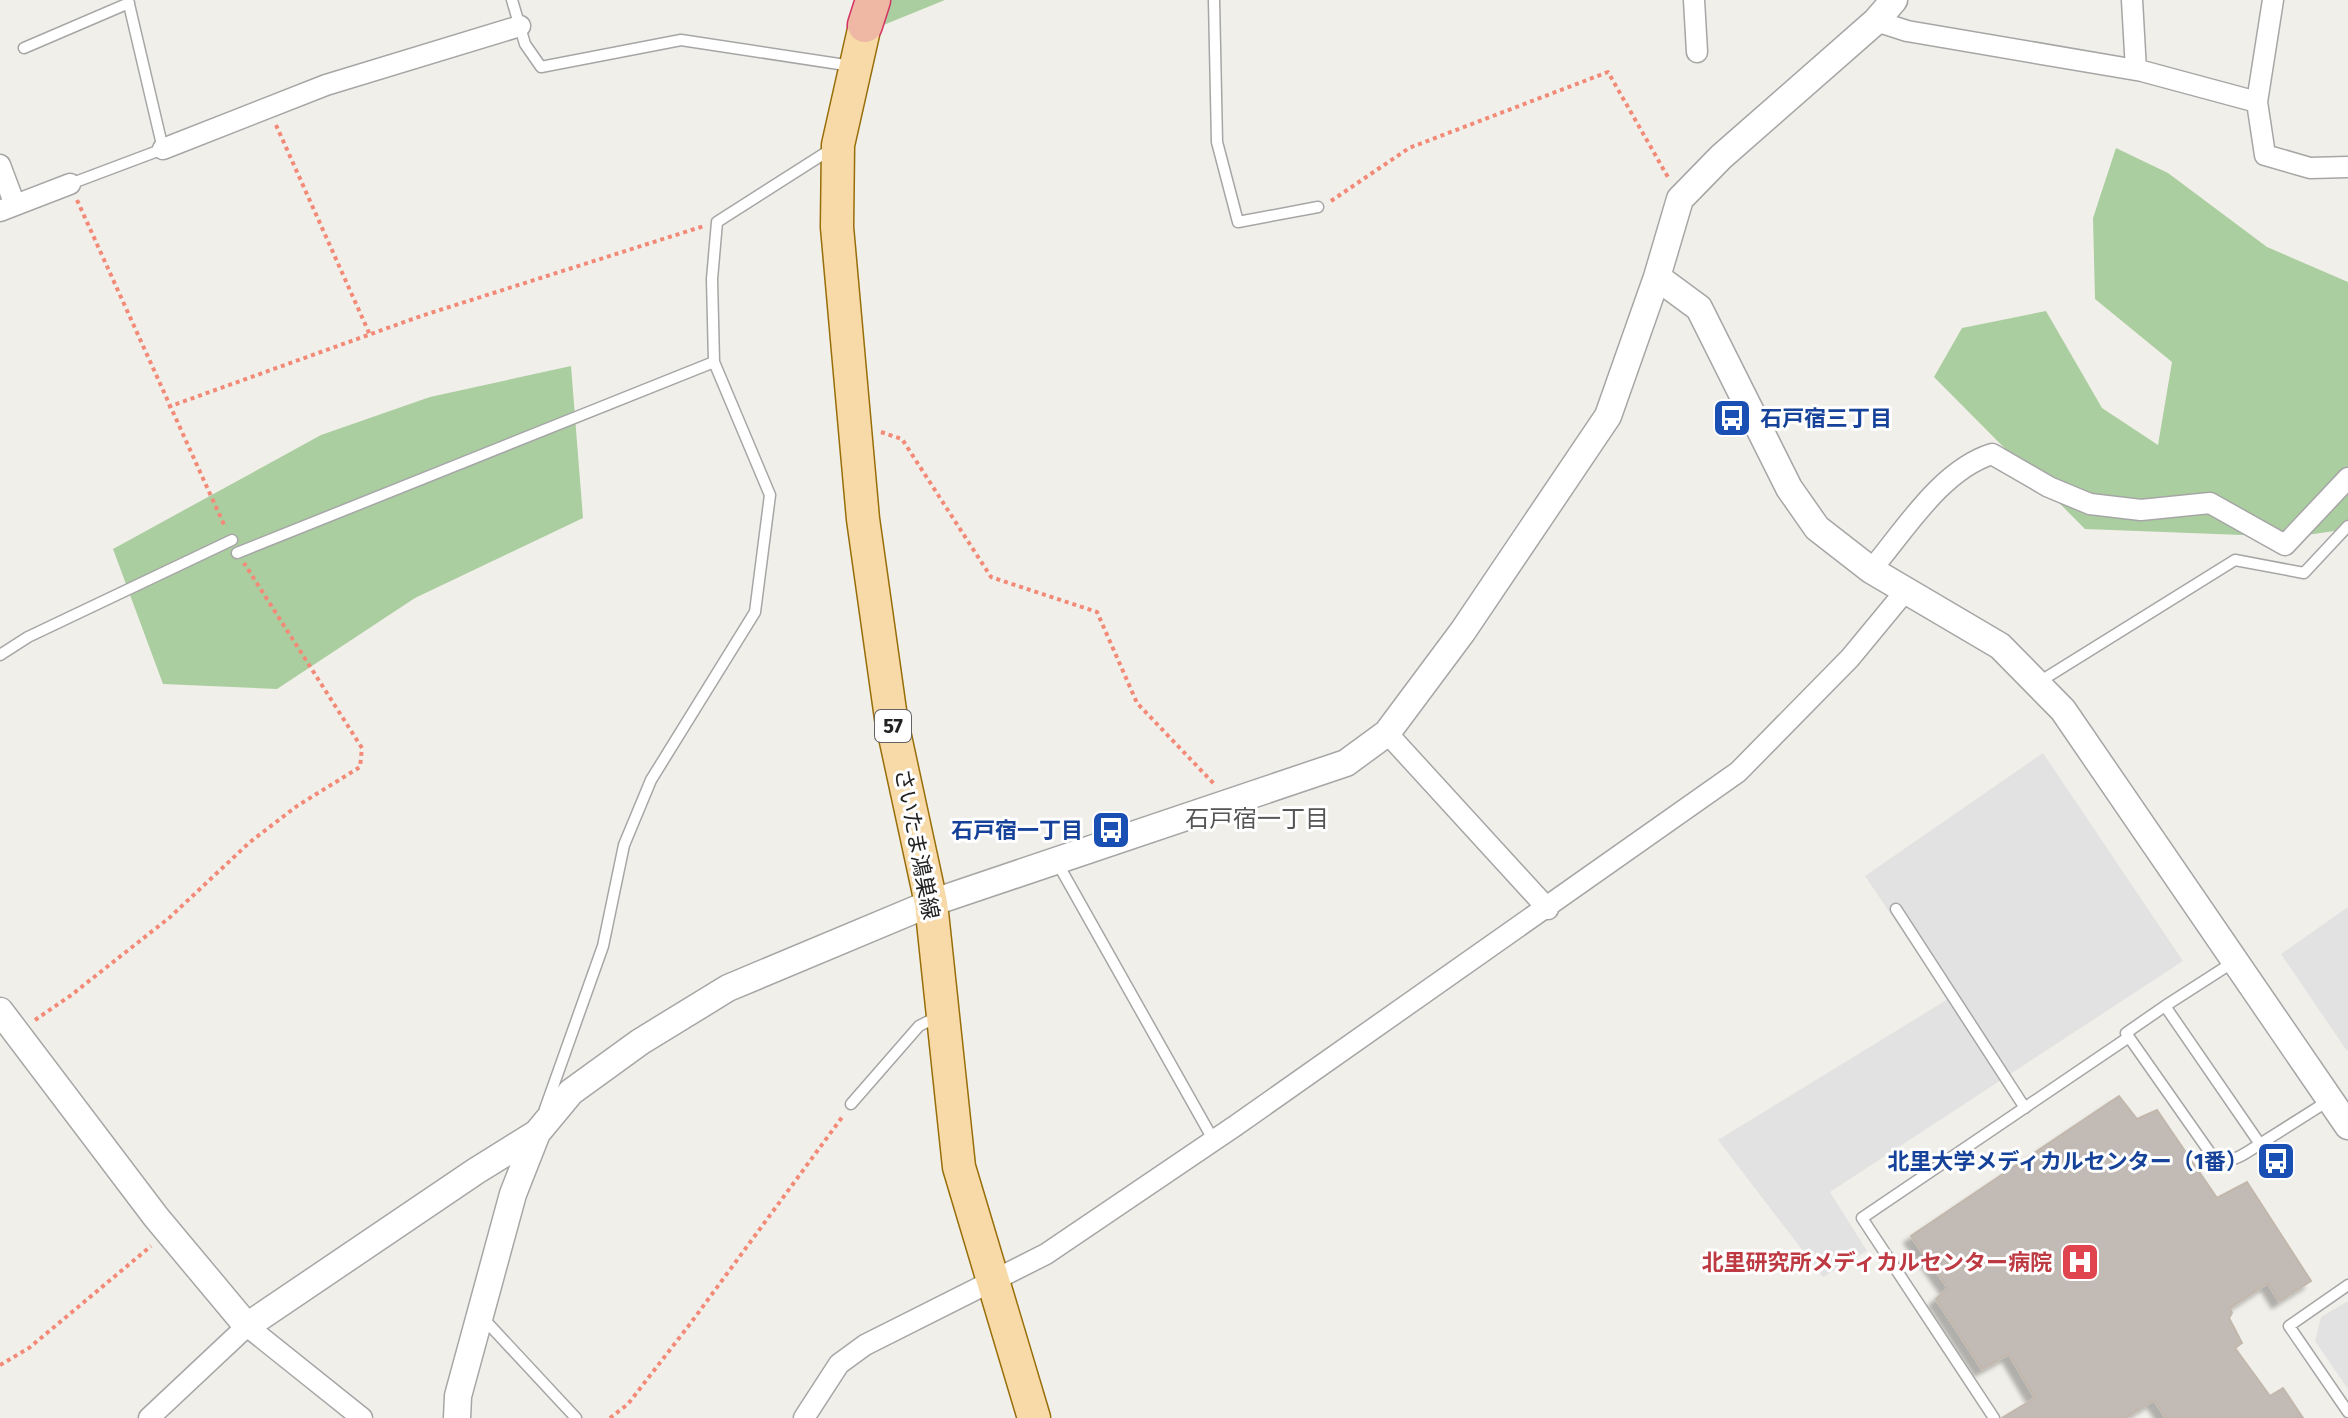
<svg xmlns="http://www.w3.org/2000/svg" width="2348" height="1418" font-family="'Fira Sans','Noto Sans JP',sans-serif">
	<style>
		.forest { fill: #abcea0 }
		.parking { fill: #e2e2e2 }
		.building { fill: #c2bbb5; stroke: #c2b7ac; stroke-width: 2; filter: url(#shadow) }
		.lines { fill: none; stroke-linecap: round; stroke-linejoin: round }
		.service-casing { stroke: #a6a6a6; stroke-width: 13 }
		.minor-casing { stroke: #a6a6a6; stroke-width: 23 }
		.tertiary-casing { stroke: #a6a6a6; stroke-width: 29 }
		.primary-casing { stroke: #976e08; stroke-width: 35 }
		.trunk-casing { stroke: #d33262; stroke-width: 37 }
		.path { stroke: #f38a78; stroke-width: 4; stroke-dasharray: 4 4; stroke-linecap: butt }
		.service { stroke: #fff; stroke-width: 10 }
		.minor { stroke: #fff; stroke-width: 20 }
		.tertiary { stroke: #fff; stroke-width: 26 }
		.primary { stroke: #f8d9a8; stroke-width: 32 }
		.trunk { stroke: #eeb8a4; stroke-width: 34 }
		.labels { text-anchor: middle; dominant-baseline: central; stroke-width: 6; stroke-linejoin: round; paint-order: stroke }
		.shield { fill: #fff; stroke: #646464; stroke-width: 2 }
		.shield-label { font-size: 20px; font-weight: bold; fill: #222 }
		.transit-label { font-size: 22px; font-weight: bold; fill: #164399; stroke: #fff; text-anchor: end }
		.street-label { font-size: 22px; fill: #222; stroke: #fff }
		.health-label { font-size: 22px; font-weight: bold; fill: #be3a42; stroke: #fff; text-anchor: end }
		.neighbourhood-label { font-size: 24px; fill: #555; stroke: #fff }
	</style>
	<defs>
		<filter id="shadow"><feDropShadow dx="-7" dy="7" stdDeviation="2" flood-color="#0004"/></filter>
	</defs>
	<rect width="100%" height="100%" fill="#f1efe9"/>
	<path class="forest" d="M888,0h57l-64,26z
		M2116,148l52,25 99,74 81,35v247l-55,8 -208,-8 -151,-152 28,-49 84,-17 56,97 56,37 14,-83 -77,-63 -2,-81z
		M571,366l12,152 -168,80 -138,91 -114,-5 -50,-135 208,-114 109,-38z"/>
	<path class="parking" d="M2043,753l140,208 -353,231 37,59 -44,26 -105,-137 230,-141 -83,-123z
		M2348,907v143l-1,1 -66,-97z
		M2348,1301v88l-33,-48 6,-24z"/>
	<path class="building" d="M2119,1096l18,23 20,-9 60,88 30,-16 64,99 -32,20 -11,-18 -38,25 2,5 -3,5 13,25 -7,5 35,48 13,-8 20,30h-137l-12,-18 -29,18h-123l33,-20 -26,-44 -27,15 -46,-70 12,-11 -37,-52z"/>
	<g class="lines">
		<g class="service-casing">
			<path id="service" d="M512,0l13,44 16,23 140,-27 171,26
				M1214,0l3,142 21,80 80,-15
				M24,48l105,-45
				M70,184l93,-35 -35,-149
				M237,553l477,-191
				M0,655l28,-18 204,-97
				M2039,682l196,-122 69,13 44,-47
				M1058,864l156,277
				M1896,909l129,199
				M2235,961l-70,45 95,138 68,-43
				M2165,1006l-39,27 87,124c18,9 31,-3 47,-13
				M851,1104l68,-78 18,-9
				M545,1109l58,-163 21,-101 27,-65 104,-168 15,-117 -56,-133 -2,-83 5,-57 116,-74
				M2348,1285l-59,41 59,86
				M482,1317l94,101
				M1994,1418l-132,-200 267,-181"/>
		</g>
		<g class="minor-casing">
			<path id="minor" d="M1694,0l3,52
				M2132,0l4,70
				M1876,21l31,10 235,40 115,31 8,53 45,13 38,-1
				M2257,102l16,-102
				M163,149l163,-64 194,-59
				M0,165l15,40
				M0,211l70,-27
				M1871,570c34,-40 70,-100 121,-116l57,33 41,17 51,6 69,-7 75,42 63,-67
				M1387,733l161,176
				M149,1418l98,-92 115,92
				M804,1418l35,-54 26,-19 181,-91 189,-128 503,-354 112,-114 57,-69"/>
		</g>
		<g class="tertiary-casing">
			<path id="tertiary" d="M1657,277l42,31 90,180 28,40 54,42 129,76 63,64 285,416
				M0,1011l156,206 91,109 229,-155 61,-38
				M457,1418l1,-22 55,-202 24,-61 34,-41 69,-50 88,-54 203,-85 415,-140 41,-30 76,-102 145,-215 49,-139 23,-78 41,-42 155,-136 18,-21"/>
		</g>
		<g class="primary-casing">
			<path id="primary" d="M865,25l-27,120 -1,82 26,292 28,199 40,185 28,264 75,251"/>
		</g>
		<g class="trunk-casing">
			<path id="trunk" d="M865,25l8,-25"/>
		</g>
		<path class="path" d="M276,125l94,210
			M77,200l148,327
			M1331,201l78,-53 199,-76 61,107
			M168,407l253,-91 283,-90
			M881,432l21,7 89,138 106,35 40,91 79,83
			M35,1020l35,-24 99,-78 81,-76 47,-36 63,-39 2,-19 -118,-185
			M0,1365l29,-17 122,-102
			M610,1418l18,-14 62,-80 153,-208"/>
		<use href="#service" class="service"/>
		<use href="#minor" class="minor"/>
		<use href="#tertiary" class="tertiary"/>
		<use href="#primary" class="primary"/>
		<use href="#trunk" class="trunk"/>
	</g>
	<defs>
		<g id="bus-square" transform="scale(2)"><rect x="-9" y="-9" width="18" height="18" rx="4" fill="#1a4fb4" stroke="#fff"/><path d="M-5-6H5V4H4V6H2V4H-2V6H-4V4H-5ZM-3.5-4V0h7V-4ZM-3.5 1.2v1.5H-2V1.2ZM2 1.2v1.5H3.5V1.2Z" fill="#fff"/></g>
		<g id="hospital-square" transform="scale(2)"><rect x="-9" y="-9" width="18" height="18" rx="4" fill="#e0444e" stroke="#fff"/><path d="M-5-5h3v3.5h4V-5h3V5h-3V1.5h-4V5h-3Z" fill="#fff"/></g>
	</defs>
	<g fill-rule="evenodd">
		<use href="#bus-square" x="1732" y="418"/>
		<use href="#bus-square" x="1111" y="830"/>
		<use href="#bus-square" x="2276" y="1161"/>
		<use href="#hospital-square" x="2080" y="1262"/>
	</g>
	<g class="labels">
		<rect class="shield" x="875" y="710" width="36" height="32" rx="6"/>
		<g class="shield-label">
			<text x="893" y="726">57</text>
		</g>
		<g class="transit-label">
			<text x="1760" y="418" text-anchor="start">石戸宿三丁目</text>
			<text x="1083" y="830">石戸宿一丁目</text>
			<text x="2248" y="1161">北里大学メディカルセンター（1番）</text>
		</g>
		<g class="street-label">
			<text transform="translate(917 844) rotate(79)">さいたま鴻巣線</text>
		</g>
		<g class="health-label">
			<text x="2052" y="1262">北里研究所メディカルセンター病院</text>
		</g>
		<g class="neighbourhood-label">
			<text x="1257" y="819">石戸宿一丁目</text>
		</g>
	</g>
</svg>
